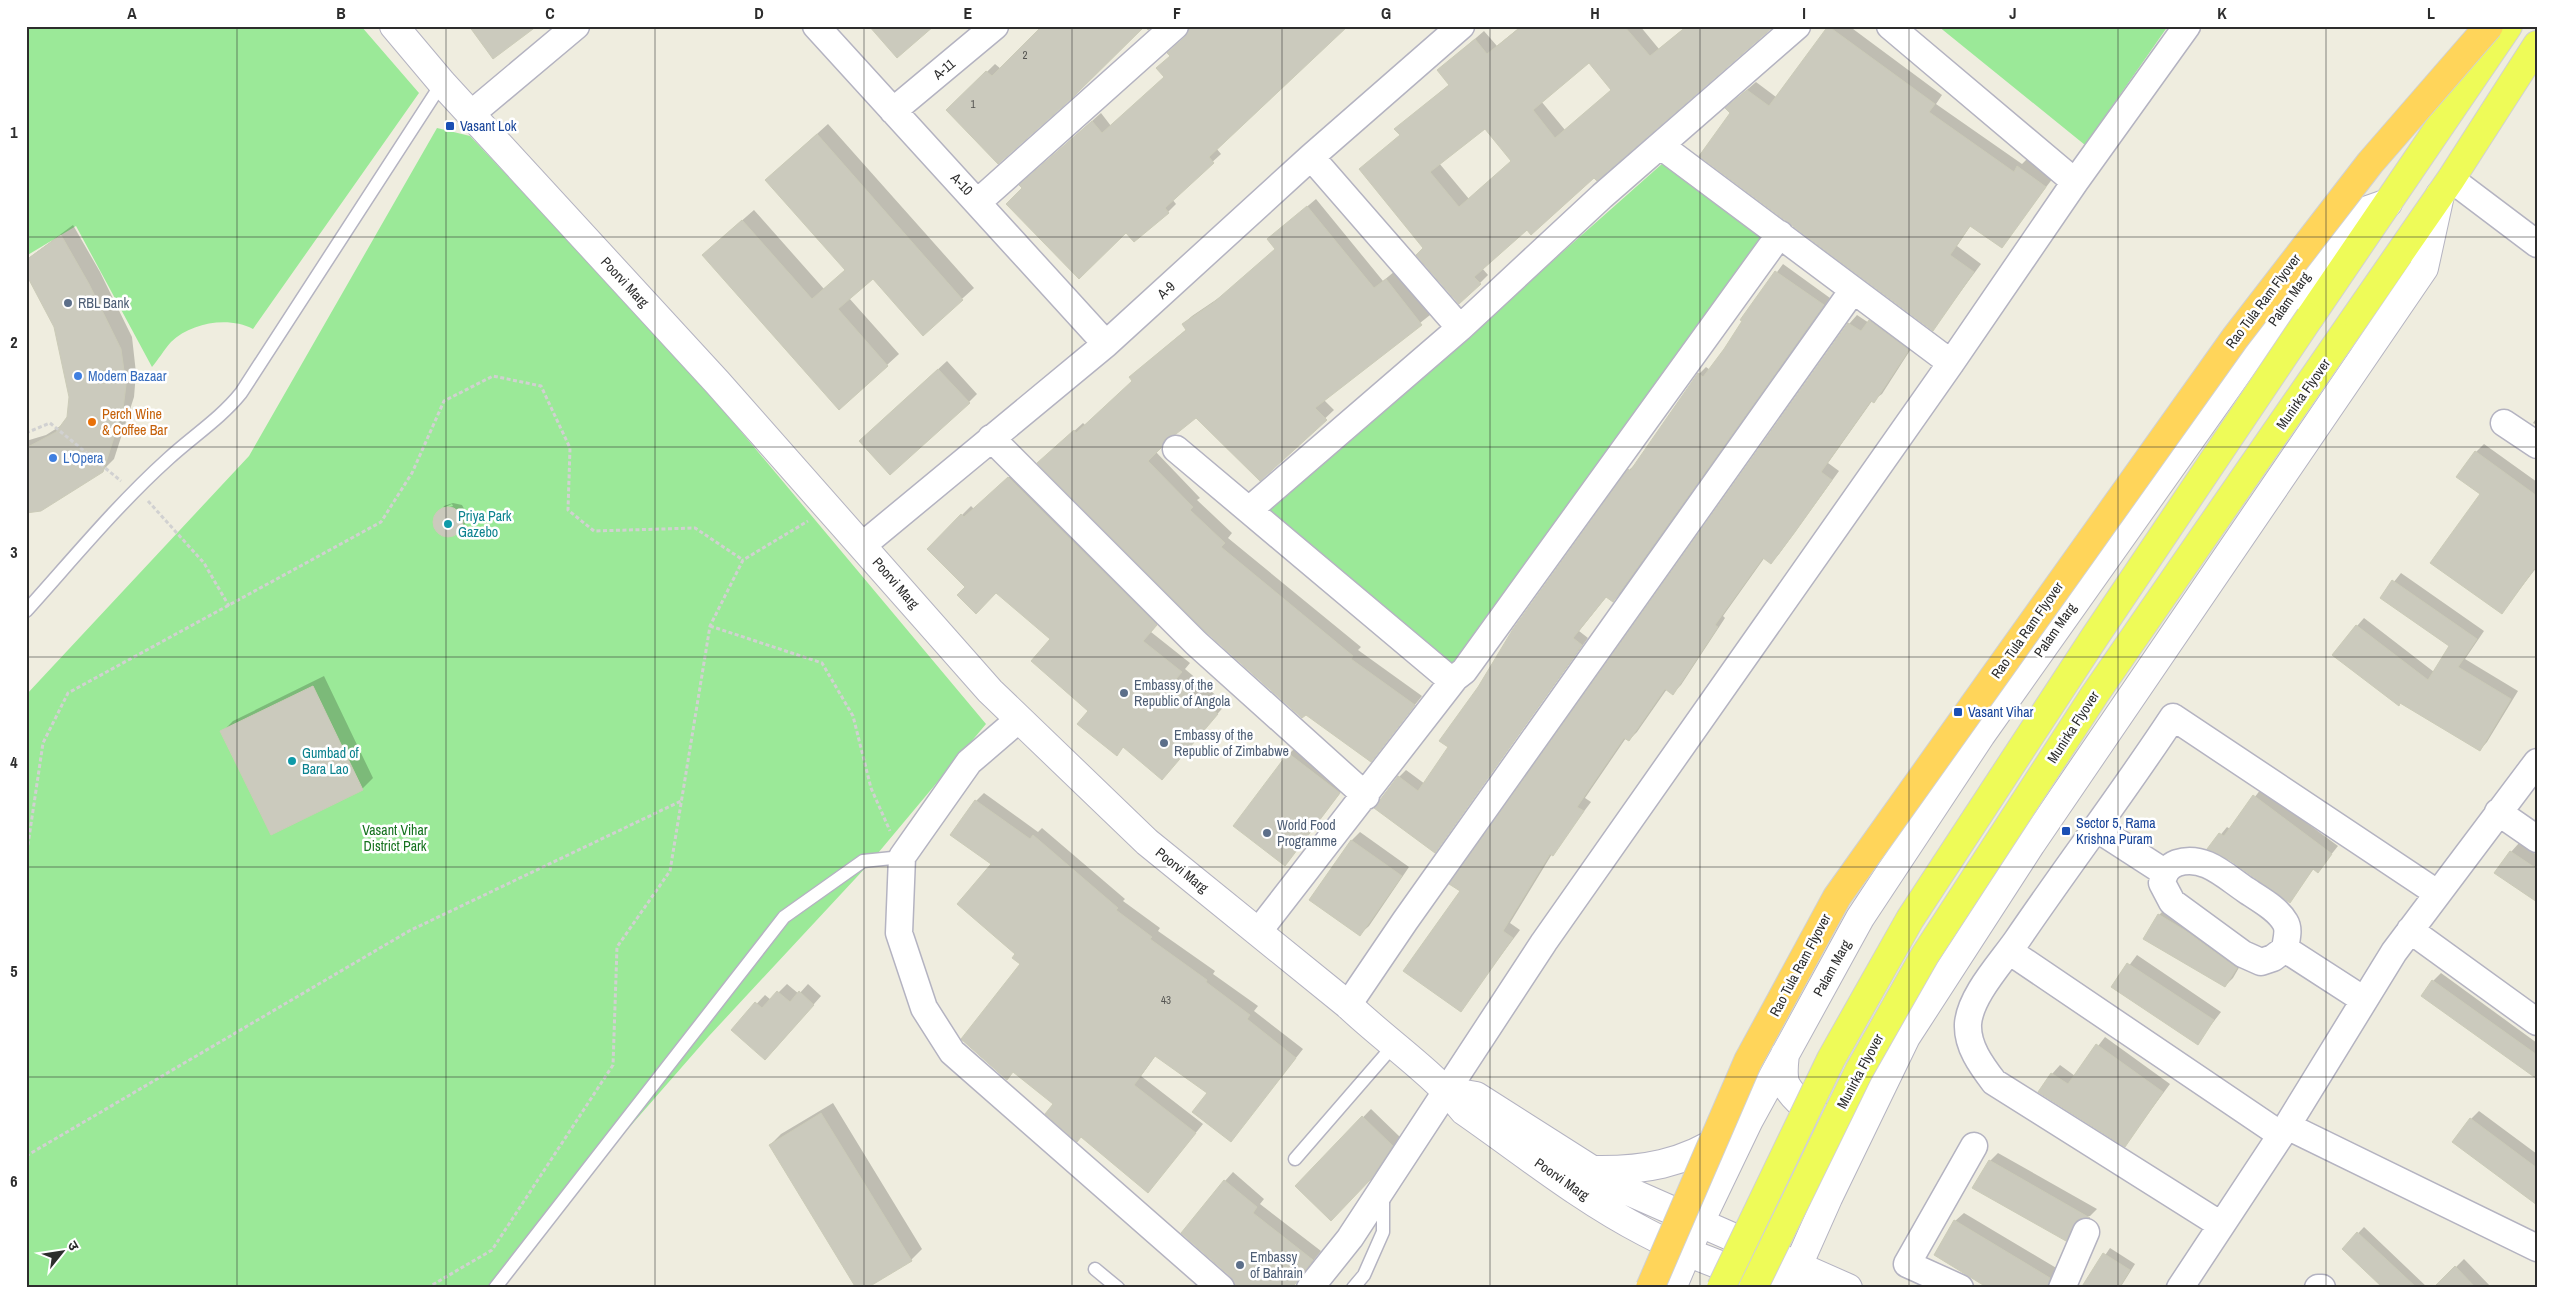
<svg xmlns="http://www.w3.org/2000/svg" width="2563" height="1314" font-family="'Archivo Narrow','Noto Sans Devanagari',sans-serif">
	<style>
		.green { fill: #9be998 }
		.shadow { fill: #0003; fill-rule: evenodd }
		.building { fill: #cbcabd; stroke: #cbcbb8; fill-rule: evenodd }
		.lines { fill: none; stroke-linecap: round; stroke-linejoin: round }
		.lane-casing { stroke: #b4b3c1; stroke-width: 15 }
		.street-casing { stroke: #b4b3c1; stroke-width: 29 }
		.secondary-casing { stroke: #b4b3c1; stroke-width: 30 }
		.primary-casing { stroke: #d1d1d1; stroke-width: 30 }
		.path { stroke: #d1d1d1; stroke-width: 3; stroke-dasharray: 4 2.5; stroke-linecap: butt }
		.lane { stroke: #fff; stroke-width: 12 }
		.street { stroke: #fff; stroke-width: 26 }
		.secondary { stroke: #fff; stroke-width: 28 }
		.primary { stroke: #eefb58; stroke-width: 28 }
		.primary-bridge-casing { stroke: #d1d1d1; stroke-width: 30; stroke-linecap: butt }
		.highway-bridge-casing { stroke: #d1d1d1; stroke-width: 30; stroke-linecap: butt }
		.primary-bridge { stroke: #eefb58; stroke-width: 28 }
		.highway-bridge { stroke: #ffd55a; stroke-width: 28 }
		.grid { fill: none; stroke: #2d2d2d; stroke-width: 1; stroke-opacity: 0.55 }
		.transit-dot { fill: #1a4fb4; stroke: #fff; stroke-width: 2 }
		.service-dot { fill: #5c6f8a; stroke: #fff; stroke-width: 2 }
		.shop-dot { fill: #3f7fe0; stroke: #fff; stroke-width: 2 }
		.food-dot { fill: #e8710a; stroke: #fff; stroke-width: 2 }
		.culture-dot { fill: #0f9aa8; stroke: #fff; stroke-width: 2 }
		.labels { text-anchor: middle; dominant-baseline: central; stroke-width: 5; stroke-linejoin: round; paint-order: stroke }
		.number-label { font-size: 11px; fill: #545451 }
		.street-label { font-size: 14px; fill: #2d2d2d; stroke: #fff }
		.transit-label { font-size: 14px; fill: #164399; stroke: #fff; text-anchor: start }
		.service-label { font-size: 14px; fill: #4e5e75; stroke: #fff; text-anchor: start }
		.shop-label { font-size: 14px; fill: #366cbe; stroke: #fff; text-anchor: start }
		.food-label { font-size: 14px; fill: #c56008; stroke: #fff; text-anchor: start }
		.culture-label { font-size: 14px; fill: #0d838f; stroke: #fff; text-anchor: start }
		.park-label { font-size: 14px; fill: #16721f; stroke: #fff }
		.neatline { fill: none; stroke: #2d2d2d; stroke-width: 2 }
		.grid-label { font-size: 16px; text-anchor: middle; font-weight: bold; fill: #2d2d2d }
	</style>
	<rect width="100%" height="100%" fill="#efeddf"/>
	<path class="green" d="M26,26h335l58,67 -166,236c-25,-13 -62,-6 -82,13 -7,8 -13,18 -19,25l-76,-141 -50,30z
		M1938,26h230l-83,119z
		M437,128l33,8 217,231 299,357 -118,141 -159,171 -220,252h-463v-593l223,-239z
		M1663,163l101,70 -309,438 -192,-161 241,-206z"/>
	<path class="shadow" d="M1144,26l-196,84 47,-46 6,5z
		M1521,26h119l19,23 28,-23h84l-177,150 -67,52 -45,40 6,7 -8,8 -55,-35 -24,-113 -5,-6 54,-45 -11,-14 45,-39 13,15zM1589,62l23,28 -47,40 -24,-29zM1485,127l28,34 -44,38 -30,-36z
		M1830,26h19l93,69 -6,9 86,60 5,-5 26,19 -52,69 -30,-22 -14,21 24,18 -48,65 -202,-216 4,-13 21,-18 20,15z
		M1191,31l25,117 5,6 -49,45 4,5 -8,8 -33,28 -9,-9 -102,-43 5,-11 72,-64 10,13 54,-49 6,-21 -2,-3z
		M828,124l146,164 -51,46 -50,-57 -24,21 50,56 -60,55 -124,-165 39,-34 70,79 22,-19 -68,-101z
		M1316,199l67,82 12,-10 35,44 -106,85 10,10 -74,69 -64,-63 -25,19 -15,17 44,46 -3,2 35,33 -4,5 133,109 -3,3 64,46 -51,64 -323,-305 35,-32 2,2 49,-44 -4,-4 57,-48 -4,-5 9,-8 31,-21 54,-47 -8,-9z
		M73,225l27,47 32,65 4,36 -2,24 -20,62 -12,12 -76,41v-71l20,-6 16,-10 6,-8 2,-20 -15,-71 -29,-66z
		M1783,264l47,34 -210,296 -7,7 -6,-5 -28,35 9,7 -153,213 -36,-74 7,-7 19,14 25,-37 29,-59 35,-58 115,-160 8,-7 62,-89 7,-7 4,3 34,-49 -2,-1z
		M1878,313l38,28 -34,53 -10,7 -44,62 11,8 -60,83 -8,8 -6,-5 -42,59 2,2 -44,67 -8,8 -6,-4 -30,43 -8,8 -3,-2 -41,60 6,4 -39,52 -42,69 10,7 -60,80 2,-119 387,-567 8,-9 12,8z
		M947,361l30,33 -8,8 -100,31z
		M2537,417v8l-4,-2z
		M2484,444l53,38v85l-35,45 -26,-160z
		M1018,469l147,146 -14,17 39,31 -5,6 41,35 -56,65 -46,-23 -7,8 -28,-43 -37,-72 -56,-48 -29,-4 -39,-38 43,-43 3,3z
		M453,503l9,2 6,11 -3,8 -5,6 -12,6 -8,-3 -5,-12 5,-11 13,-4 -1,-2 -9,4 1,-2z
		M2401,573l83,58 -19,28 53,32 -31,51 -7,8 -123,-124 7,-8 70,54 16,-27 -68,-48z
		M324,676l49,102 -11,11 -140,-57 11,-11z
		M1297,746l50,38 -62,80 4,-110z
		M2261,789l77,57 -20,25 -4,-3 -25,34 -58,-42 -22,-11 18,-22 3,2z
		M984,793l54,39 4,-4 83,71 -2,2 37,27 -2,3 57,40 -2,3 45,32 -4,5 49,38 -72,91 -22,-47 -53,-38 -15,21 62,48 -55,67 -94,-87 -32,-140 -5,-10 -41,-153z
		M1360,832l49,35 -40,59 -9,8 -8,-94z
		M2519,843l18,12v45l-26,-48z
		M2167,907l77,52 -11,19 -8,8 -66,-71z
		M2137,955l84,57 -24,31 -84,-56z
		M2441,973l96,70v34l-104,-96z
		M787,984l12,10 9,-10 13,12 -48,55 -41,-21 33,-35 6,5z
		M2105,1037l65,47 -45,61 -73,-71 8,-9 15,11z
		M833,1103l89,146 -11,11 -141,-115 11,-11z
		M1371,1109l29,28 -21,32 -48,50 -34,-33z
		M2479,1111l58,43v50l-66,-85z
		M1998,1153l99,56 -7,7 -9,2 -7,14 -9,8 -75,-79z
		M1233,1172l31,27 -4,5 61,47 -29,37 -67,-107z
		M1964,1213l94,56 -3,19h-64l-56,-34 20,-33z
		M2364,1227l64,61h-43l-42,-39z
		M2110,1248l25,16 -15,24h-37z
		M2464,1259l28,29h-49l-4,-4z"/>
	<path class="building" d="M469,26h68l-44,33z
		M869,26h65l-37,32z
		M1042,26h110l-4,4 -3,-4 -73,72 -74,66 -52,-54 40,-39 6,5z
		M1190,26h158l-139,131 5,6 -49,45 4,5 -35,29 -8,-9 -47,46 -73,-75 16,-16 -3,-3 73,-64 10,12 62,-56 -8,-9 14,-12 -3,-3 18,-16z
		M1522,26h102l26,30 37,-30h87l-177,155 -3,-3 -63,57 -4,-5 -53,47 7,7 -22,20 -43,-49 7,-7 -64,-79 41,-34 -6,-6 55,-44 -12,-15 38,-31 12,15zM1589,63l22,27 -56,48 -22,-28zM1485,129l26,32 -52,46 -29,-35z
		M1828,26l107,78 -6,8 85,60 3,-6 29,21 -44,61 -32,-22 -20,29 24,17 -41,59 -234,-175 31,-43 -5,-5 22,-18 22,16z
		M817,134l146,166 -40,36 -50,-57 -35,30 50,57 -49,44 -137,-155 40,-35 70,79 33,-29 -80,-90z
		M1307,206l67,82 12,-9 36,46 -107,83 12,12 -67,61 -64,-63 -20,16 -11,5 -4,9 -13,13 45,46 -3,3 35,33 -4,4 132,109 -2,3 64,46 -44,57 -65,-47 -4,3 -96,-86 -169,-169 37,-33 2,3 56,-52 -3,-4 57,-47 -4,-6 31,-21 62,-54 -8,-10z
		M61,235l28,49 32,65 5,36 -3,24 -20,63 -62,39 -15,2v-65l30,-16 11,-15 2,-20 -15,-70 -28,-53v-14z
		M1775,271l49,34 -211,297 -7,-5 -33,41 9,7 -147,208 -61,-45 24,-32 20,15 30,-44 -9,-6 39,-54 35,-58 115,-160 2,2 68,-98 5,4 21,-28 18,-28 -2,-1z
		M1869,320l40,30 -35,53 -3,-2 -50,71 11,8 -37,52 -24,32 -8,-6 -48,67 3,2 -45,68 -8,-6 -36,52 -5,-3 -47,69 7,4 -31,45 -3,-2 -47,77 10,7 -52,74 -58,-41 57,-80 -11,-7 399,-561 13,8z
		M938,369l32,34 -80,72 -31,-34z
		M2475,451l62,45v69l-35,49 -72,-51 50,-69 -24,-17z
		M1008,477l149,148 -14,16 39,31 -6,7 42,35 -56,66 -39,-33 -6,9 -40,-32 11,-13 -57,-50 19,-22 -54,-46 -20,21 -19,-19 8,-8 -38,-38 34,-35 3,3z
		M433 522a15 15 0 1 1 30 0a15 15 0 1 1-30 0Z
		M2392,580l85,59 -19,28 53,32 -31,52 -80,-48 -1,3 -67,-51 24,-30 72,55 21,-34 -69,-48z
		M313,686l50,104 -92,45 -51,-104z
		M1288,753l52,40 -55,73 -52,-40z
		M2253,795l79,59 -14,19 -5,-4 -23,34 -59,-42 -24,-12 12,-16 5,3z
		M975,800l55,39 3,-4 85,73 -2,2 36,27 -2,2 57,41 -1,2 44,33 -3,4 49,39 -65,84 -39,-30 15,-19 -52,-37 -21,29 62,48 -48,60 -67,-56 -4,5 -32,-28 8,-10 -40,-32 -6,8 -46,-41 59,-75 -8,-6 3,-4 -58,-50 34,-40 -41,-29z
		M1351,840l51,36 -42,60 -51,-36z
		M2510,851l27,18v33l-43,-29z
		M2158,914l28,17 51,37 -12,19 -82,-48z
		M2127,963l87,57 -16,25 -87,-58z
		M2432,980l105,75v24l-116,-83z
		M777,991l13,11 9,-11 15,14 -49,55 -34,-30 24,-28 7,6z
		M2096,1044l67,48 -38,55 -87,-55 13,-19 17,11z
		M821,1113l91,148 -45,27h-11l-87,-143z
		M1362,1116l31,30 -22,33 -40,42 -36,-35z
		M2470,1118l67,50v37l-85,-63z
		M1989,1160l101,58 -13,2 -11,21 -94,-53z
		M1224,1180l33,27 -4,6 60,47 -21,28h-56l-5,-11 -50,-44z
		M1954,1220l96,58 -3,10h-59l-54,-33z
		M2357,1232l60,56h-34l-41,-39z
		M2103,1253l27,17 -11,18h-38z
		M2455,1266l21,22h-43z"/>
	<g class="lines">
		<g class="lane-casing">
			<path id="lane" d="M26,611c46,-51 91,-106 142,-152 25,-23 52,-40 73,-66l201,-310
				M1295,1159l98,-113
				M1095,1269l23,19
				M495,1288l289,-371 79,-56 39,-4
				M1353,1288l11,-13 19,-43v-37"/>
		</g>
		<g class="street-casing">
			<path id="street" d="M816,26l290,318
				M1890,26l185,156
				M893,111l102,-85
				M471,114l105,-88
				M1661,146l290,217
				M1311,157l149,171
				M2451,179l86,65
				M978,202l197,-176
				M2504,423l33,22
				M991,438l205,205 170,153
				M1176,449l270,227 9,2 9,-7 316,-437
				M1249,510l211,-182 142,-132 195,-170
				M863,545l243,-201 205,-187 150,-131
				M1018,720l-49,42 -67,95 -3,76 25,75 28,44 269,236
				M2498,812l39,27
				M2096,828l68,44
				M2410,930l127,92
				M1258,932l197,-254
				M2285,949c1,-9 5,-19 0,-27 -8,-14 -26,-23 -39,-32 -21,-14 -42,-36 -69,-27 -10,4 -13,10 -15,20l10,19 71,52 18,8 12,-4 12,-9 79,51
				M2009,951l272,184
				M1348,1005l57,-84 448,-631
				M2287,1126l107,-174 143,-190
				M2221,1225l-227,-143c-13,-17 -27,-36 -26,-58 2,-28 33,-61 49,-84 51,-75 106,-147 156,-223l264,176
				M1310,1288l40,-50 194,-296 407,-579 124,-181 112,-156
				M1960,1288l-53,-24 67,-118
				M2062,1288l24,-56
				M2180,1288l107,-162 250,122
				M2318,1288h4"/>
		</g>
		<g class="secondary-casing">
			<path id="secondary" d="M394,26l48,57 275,299 273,309 157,151 201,163c38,36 83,66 116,106 59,41 117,88 181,121 43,23 90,38 135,56
				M1785,1054c-1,9 -3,22 1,31 11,20 48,49 70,31
				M1447,1091l29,5 143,91 229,101
				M1593,1170c49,1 91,-6 132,-34
				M1672,1288l28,-66 49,-102 111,-202 121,-183 367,-518 40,-14
				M1788,1288l40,-90 78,-161 125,-193 393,-576 16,-73"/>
		</g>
		<g class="primary-casing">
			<path id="primary" d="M2310,317l198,-291
				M2341,338l110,-159 86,-134"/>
		</g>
		<path class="path" d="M26,433l24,-10 71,58
			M148,501l56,62 25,43
			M710,626l112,37 31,53 18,72 19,43
			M26,858l17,-115 25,-50 313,-171 31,-49 32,-72 49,-25 48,10 29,62 -2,62 26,21 101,-3 48,32
			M26,1156l383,-225 272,-130
			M427,1288l65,-38 121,-185 4,-118 53,-76 40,-245 33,-66 65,-39"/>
		<use href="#lane" class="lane"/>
		<use href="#street" class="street"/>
		<use href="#secondary" class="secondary"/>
		<use href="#primary" class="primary"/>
		<g class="primary-bridge-casing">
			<path id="primary-bridge" d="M1721,1288l110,-229 79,-140 184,-281 216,-321
				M1753,1288l106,-217 66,-116 170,-261 246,-356"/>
		</g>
		<g class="highway-bridge-casing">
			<path id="highway-bridge" d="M1650,1288l98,-227 89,-164 398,-559 135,-175 119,-137"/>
		</g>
		<use href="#primary-bridge" class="primary-bridge"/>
		<use href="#highway-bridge" class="highway-bridge"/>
	</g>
	<path class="grid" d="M237,26v1262M446,26v1262M655,26v1262M864,26v1262M1072,26v1262M1282,26v1262M1490,26v1262M1700,26v1262M1909,26v1262M2118,26v1262M2326,26v1262M26,237h2511M26,447h2511M26,657h2511M26,867h2511M26,1077h2511"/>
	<g class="transit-dot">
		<rect x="445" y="121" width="10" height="10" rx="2.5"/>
		<rect x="1953" y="707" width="10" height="10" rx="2.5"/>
		<rect x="2061" y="826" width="10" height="10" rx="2.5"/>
	</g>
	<g class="service-dot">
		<circle cx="68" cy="303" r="5"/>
		<circle cx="1124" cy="693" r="5"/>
		<circle cx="1164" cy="743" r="5"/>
		<circle cx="1267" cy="833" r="5"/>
		<circle cx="1240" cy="1265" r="5"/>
	</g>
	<g class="shop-dot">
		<circle cx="78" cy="376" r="5"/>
		<circle cx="53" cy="458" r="5"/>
	</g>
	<circle class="food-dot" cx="92" cy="422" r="5"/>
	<g class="culture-dot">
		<circle cx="448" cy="524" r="5"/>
		<circle cx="292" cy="761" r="5"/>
	</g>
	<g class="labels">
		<g class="number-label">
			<text x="1025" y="55">2</text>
			<text x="973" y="104">1</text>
			<text x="1166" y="1000">43</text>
		</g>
		<g class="street-label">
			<text transform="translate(944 69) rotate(-40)">A-11</text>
			<text transform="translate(962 184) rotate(47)">A-10</text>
			<text transform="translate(625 282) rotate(47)">Poorvi Marg</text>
			<text transform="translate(1166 290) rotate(-42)">A-9</text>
			<text transform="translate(2289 299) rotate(-55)">Palam Marg</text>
			<text transform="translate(2263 301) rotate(-53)">Rao Tula Ram Flyover</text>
			<text transform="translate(2303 394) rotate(-55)">Munirka Flyover</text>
			<text transform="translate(896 583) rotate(49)">Poorvi Marg</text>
			<text transform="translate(2027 630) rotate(-55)">Rao Tula Ram Flyover</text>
			<text transform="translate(2055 630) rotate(-55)">Palam Marg</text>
			<text transform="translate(2073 727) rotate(-57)">Munirka Flyover</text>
			<text transform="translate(1182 870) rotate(39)">Poorvi Marg</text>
			<text transform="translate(1800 965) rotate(-62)">Rao Tula Ram Flyover</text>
			<text transform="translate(1832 968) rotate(-61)">Palam Marg</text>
			<text transform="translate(1860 1071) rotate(-62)">Munirka Flyover</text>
			<text transform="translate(1562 1179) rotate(35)">Poorvi Marg</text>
		</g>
		<g class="transit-label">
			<text x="460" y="126">Vasant Lok</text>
			<text x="1968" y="712">Vasant Vihar</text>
			<text x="2076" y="823">Sector 5, Rama<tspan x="2076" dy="16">Krishna Puram</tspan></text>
		</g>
		<g class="service-label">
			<text x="78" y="303">RBL Bank</text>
			<text x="1134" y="685">Embassy of the<tspan x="1134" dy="16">Republic of Angola</tspan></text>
			<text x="1174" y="735">Embassy of the<tspan x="1174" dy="16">Republic of Zimbabwe</tspan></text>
			<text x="1277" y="825">World Food<tspan x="1277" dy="16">Programme</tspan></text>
			<text x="1250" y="1257">Embassy<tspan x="1250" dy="16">of Bahrain</tspan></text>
		</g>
		<g class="shop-label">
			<text x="88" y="376">Modern Bazaar</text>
			<text x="63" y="458">L'Opera</text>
		</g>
		<g class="food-label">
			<text x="102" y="414">Perch Wine<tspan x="102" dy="16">&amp; Coffee Bar</tspan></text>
		</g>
		<g class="culture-label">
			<text x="458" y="516">Priya Park<tspan x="458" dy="16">Gazebo</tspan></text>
			<text x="302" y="753">Gumbad of<tspan x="302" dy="16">Bara Lao</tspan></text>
		</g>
		<g class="park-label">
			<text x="395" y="830">Vasant Vihar<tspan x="395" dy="16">District Park</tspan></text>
		</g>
	</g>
	<rect width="2563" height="1314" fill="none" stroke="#ffffff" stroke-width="55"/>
	<g transform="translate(62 1252) rotate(60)" stroke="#ffffff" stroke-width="4" paint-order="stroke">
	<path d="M0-4L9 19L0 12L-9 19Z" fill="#2d2d2d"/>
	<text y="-8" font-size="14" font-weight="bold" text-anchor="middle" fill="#2d2d2d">उ</text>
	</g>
	<rect x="28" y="28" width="2508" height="1258" class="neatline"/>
	<g class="grid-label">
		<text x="132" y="19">A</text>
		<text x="341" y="19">B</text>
		<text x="550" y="19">C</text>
		<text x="759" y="19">D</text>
		<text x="968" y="19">E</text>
		<text x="1177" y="19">F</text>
		<text x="1386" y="19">G</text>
		<text x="1595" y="19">H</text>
		<text x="1804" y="19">I</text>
		<text x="2013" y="19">J</text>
		<text x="2222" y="19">K</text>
		<text x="2431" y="19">L</text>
		<text x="14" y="138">1</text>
		<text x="14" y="348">2</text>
		<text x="14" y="558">3</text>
		<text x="14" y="768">4</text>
		<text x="14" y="977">5</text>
		<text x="14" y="1187">6</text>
	</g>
</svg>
